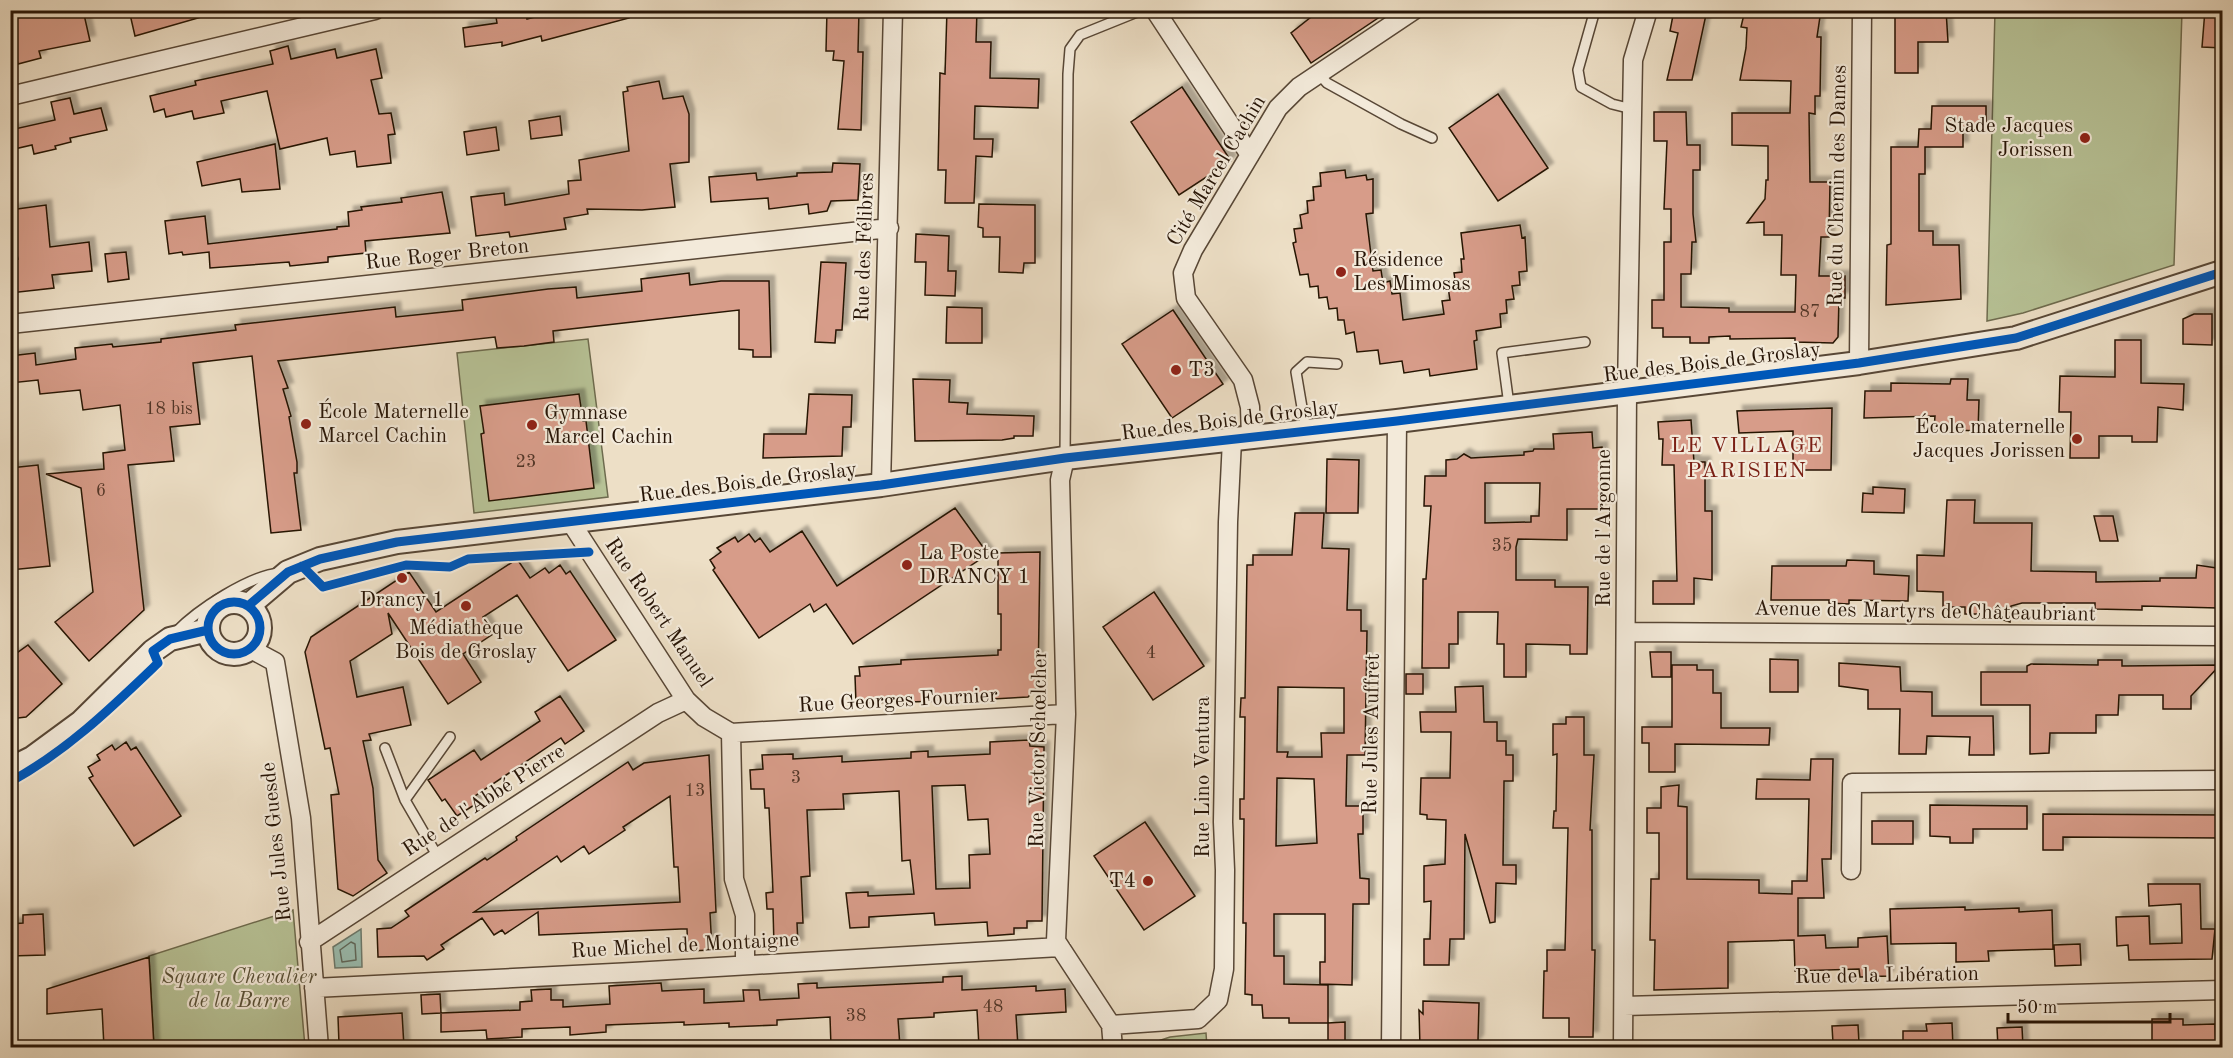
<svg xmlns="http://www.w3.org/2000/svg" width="2233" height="1058" font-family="'Old Standard TT',serif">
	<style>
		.green { fill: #b7c296; stroke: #6e6b4e; stroke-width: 1.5 }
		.water { fill: #9abdb0; stroke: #6c796c; stroke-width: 1.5 }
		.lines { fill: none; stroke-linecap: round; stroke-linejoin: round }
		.shore { stroke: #60685b; stroke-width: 1.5 }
		.building { fill: #d79c89; stroke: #261406; stroke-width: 1.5; fill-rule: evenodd; filter: url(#shadow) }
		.service-casing { stroke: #584736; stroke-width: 12 }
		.minor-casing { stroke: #584736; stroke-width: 21 }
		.tertiary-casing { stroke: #584736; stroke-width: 26 }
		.service { stroke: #f3eada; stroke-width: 9 }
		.minor { stroke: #f3eada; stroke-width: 18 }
		.tertiary { stroke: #f3eada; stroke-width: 22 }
		.cycleway-casing { stroke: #f3eada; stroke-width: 13 }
		.cycleway { stroke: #0057b8; stroke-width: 9 }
		.poi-dot { fill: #8f2418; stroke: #f3eada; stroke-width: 2 }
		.labels { text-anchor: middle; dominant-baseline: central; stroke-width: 4.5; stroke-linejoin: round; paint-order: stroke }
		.number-label { font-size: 18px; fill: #523627 }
		.poi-label { font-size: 21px; fill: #261406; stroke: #f3eada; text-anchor: start }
		.street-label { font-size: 21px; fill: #261406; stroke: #f3eada }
		.park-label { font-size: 21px; font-style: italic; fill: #595138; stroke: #f3eada }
		.neighbourhood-label { font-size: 22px; letter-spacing: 1.5px; fill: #7a1f14; stroke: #f3eada }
	</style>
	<defs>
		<filter id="shadow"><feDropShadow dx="5.5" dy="-5.5" stdDeviation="1.5" flood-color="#0004"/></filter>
	</defs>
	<rect width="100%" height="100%" fill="#eddfc6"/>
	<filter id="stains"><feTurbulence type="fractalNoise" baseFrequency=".00333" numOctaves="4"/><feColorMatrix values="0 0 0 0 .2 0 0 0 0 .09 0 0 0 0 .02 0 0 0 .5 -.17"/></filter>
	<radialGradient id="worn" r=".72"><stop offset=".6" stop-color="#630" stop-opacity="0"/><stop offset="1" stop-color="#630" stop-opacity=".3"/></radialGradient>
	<path class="green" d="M1995,11h187l-8,254 -151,48 -36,8z
		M588,339l20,158 -134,16 -17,-160z
		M293,910l12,137h-151l-5,-91z
		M1206,1033l1,14h-67l30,-10z"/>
	<path class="water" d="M361,929l1,38 -27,1 -2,-21z"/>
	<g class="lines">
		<path class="shore" d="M351,942l4,2 1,16 -14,2 -2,-12z"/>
	</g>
	<path class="building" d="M59,10h24l7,31 -51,10 2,7 -23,6 -8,-31v-14z
		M129,10h75l1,6 -70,20z
		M522,10h3l2,9 34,-9h67l1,8 -87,23 -1,-5 -39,10v-4l-37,5 -2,-19 34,-5 -1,-6z
		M827,10h32l-1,42h5l-2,78 -23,-1 6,-68 -11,-1 1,-9h-8z
		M947,10h30l-1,32h15l-1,36 49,1 -1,29 -63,-2 -1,33h19l-1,18 -16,-1 -2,47h-29l1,-33h-8l2,-97 5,1z
		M1320,10h70l-79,53 -20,-30z
		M1674,10h33l-15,70h-25l11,-47 -8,-2z
		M1745,10h76l-4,27h4l-1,59h-5v18l-6,-1 1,69h20l-1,55h-8l-2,39h26v22h-6l-1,39 -5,6 -38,-1v-4l-65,1v-3l-21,1v6h-19v-6h-27v-9h-11v-28h12v-58h7v-33h-7l3,-68h-13v-29h32l1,33h13v25h-7v44l3,28h-4l-1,32h-10v33l48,1v4h66l1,-37h-15l1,-40h-18v-13l-17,1 18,-24 1,-19h2v-34l-36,-1v-32h58l1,-32 -51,-1 6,-32 1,-20 -6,-1z
		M1895,10h51l2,32h-30v31h-23z
		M2205,10h18v38l-21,-1z
		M288,46l3,13 44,-10 2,9 39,-9 6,29 -11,2 8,34 12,-1 4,21 -7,1 3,28 -34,4 -2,-16 -25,4 -3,-17 -47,11 -13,-58 -46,10 3,12 -30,6 -2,-8 -26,6 -2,-8 -10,3 -4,-16 46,-11 -1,-4 78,-17 -3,-13z
		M659,81l4,18 20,-3 6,18v48l-19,2 5,43 -33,3 -55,-1 1,5 -24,4 2,11 -56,8 -1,-5 -33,4 -5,-39 33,-4 1,12 64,-11 -1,-13 13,-1 -2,-20 50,-9 -6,-59 5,-1 -1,-4z
		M1182,87l49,74 -52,34 -48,-73z
		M1498,94l50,74 -50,33 -49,-73z
		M70,98l4,16 27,-6 6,22 -37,8 1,4 -16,4 1,3 -22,5 -2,-9 -22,5v-20l45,-10 -4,-18z
		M1932,106h54v21h-23v20h-38v27h-6v57h14v14h26l2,54 -75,6 1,-60 4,-1v-97h27l1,-18h12z
		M560,116l2,19 -31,4 -2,-18z
		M496,127l3,23 -32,5 -3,-23z
		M275,144l5,45 -38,3 -2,-13 -38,7 -5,-24z
		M833,163l27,1 -2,36 -27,1 -4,10 -18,3 -1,-10 -39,5 -1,-11 -57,4 -2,-25 47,-4 1,7 40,-4v-3l35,-1z
		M1345,170l1,8 20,-3 1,5 6,-1v34l-7,1 7,57 8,-1 2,13 7,-2 2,13 8,-1 3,27 41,-6 -2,-13 8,-1 -2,-13 8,-1 -2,-13 8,-1 -1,-13h3l-3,-26 59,-8 2,13 3,-1 2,34 -8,1 1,13 -8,1 2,13 -8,1 1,13 -7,1 1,13 -25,4 1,9 -3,1 3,28 -47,7 -1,-7 -25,4 -2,-12 -22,3 -2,-14 -21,2 -3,-20 -8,2 -2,-14h-6l-1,-12 -8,1 -2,-12 -8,1 -1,-12 -8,1 -2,-13 -8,1 -7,-32 3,-1 -2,-13 8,-1 -2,-13 8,-2 -1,-12 7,-1 -1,-13 8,-1 -1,-13z
		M442,192l8,41 -85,8 1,12 -38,4v5l-38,4 -1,-4 -79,6 -1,-16 -26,3 -1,-3 -13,2 -4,-33 40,-5 3,28 129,-15v-2l12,-1 -1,-14 14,-2 -1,-3 41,-5 -1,-4z
		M979,204l56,1v58h-11l-1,10 -24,-1 1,-35h-17v-9l-5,-1z
		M46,205l4,42 39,-5 3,29 -40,4 2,13 -44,5v-33l8,-1 -8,-33v-16z
		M916,234l33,2 -1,35h8l-1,25 -30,-1 1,-33h-11z
		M126,252l3,27 -21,3 -3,-28z
		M821,262l25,1 -4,67h-6l-1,13 -20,-1z
		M689,273l1,12 31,-4h48l2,76h-18v-7l-14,-1v-39l-186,21 1,11 -30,4 -27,2 -2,-11 -217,24 10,27 -5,1 8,27 -2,1 8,45v11h-3l7,57 -30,3 -19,-177 -59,7 7,61 -30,3 4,34 -46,4 16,145 -55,51 -34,-39 38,-30 -12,-104 -35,-14 58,-5 -1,-16 22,-3 -5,-45 -37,5 -3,-20 -40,4 -2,-14 -28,3v-27l25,-3 1,12 40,-6 -1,-11 37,-4 1,3 48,-5v-3l75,-9 -1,-5 160,-18 1,10 67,-7 -1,-10 86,-11 28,-2 1,11 65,-7 -1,-12z
		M947,307l35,1v35h-36z
		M1173,310l50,74 -51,34 -50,-74z
		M2194,314h18v31l-29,-1v-25z
		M2115,340h26v43l43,1 -1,26 -25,-3 -1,35h-25v-6h-33v22h-29l1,-46h-12l1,-36 55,1z
		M913,379l37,1 -1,22 19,1 -1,11 67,2 -1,20h-19v2l-12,2 -87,1z
		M1951,379h17l-1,21h12l-1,31 -44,-2 1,-13 -71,2 1,-27h26v-8l59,1z
		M579,394l4,27h3l8,67 -105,13 -8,-67 3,-1 -4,-27z
		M809,394l43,1 -1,32h-8l-1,29 -79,2 1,-24h42z
		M1832,408l-1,62h-38v-39l-54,2 -2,-22z
		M1691,420l3,42h11v49h7v69l-18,-2v26h-41v-23h24l-3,-116h-12l1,-26h-4l-1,-17z
		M1592,432l1,16 9,-1v62h-35v31l-49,-1 -2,8v33h39v7h33l-1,67h-17v-9l-44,-1v33h-22v-33h-7l1,-32h-40v32h-9v24h-27l1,-89h3l5,-73h-7l1,-30h21v-16l11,-1 7,-5 7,4 53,-3v-3l9,-1 1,-2h20l-1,-15zM1485,483h55l-1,33h-8v6l-46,1z
		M1327,459l32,1 -1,53h-32z
		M38,465l12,101 -40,4v-102z
		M1873,487l32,2 -1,24 -42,-1 1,-19 10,1z
		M1947,500h28l-1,23h58l-1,48 65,1v10l64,-1v-3h36l1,-13 26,4v31l-5,8 -76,-2v4l-47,-1v-6h-73l-11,3 -1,16 -26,-8h-19v-7h-22v-15l-26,-1v-36l27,1z
		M955,508l33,46 -135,90 -27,-40 -12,8 -4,-8 -51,34 -46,-68 2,-2 -5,-8 11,-8 -4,-4 18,-11 3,5 11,-8 6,8 5,-4 10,14 32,-21 35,55z
		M1295,513h29l-2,35 27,1 -2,61h14v21h6l-2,124h-18l-1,51h17v28h-5l2,44 9,1v25h-16l-1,81 -32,-1v-22h5v-48h-51v42h10v28l44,1v38h-39v-5h-26l-1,-13h-10v-10l-7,-1 1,-71h-3l1,-104h-4v-20h4l1,-82h-5l1,-19h4l2,-133h6v-10h39zM1278,687l66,1v45h-23l1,24h-35l1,-5h-11zM1277,778l37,1 3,64 -41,3z
		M2094,516h19l5,25h-18z
		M1040,552l-2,134 -10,11 -35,2 -1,-5 -42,2 1,5 -95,2 -1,-27h5l-1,-9 42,-3v-4l97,-5v-5h3v-36h-3v-61z
		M517,559l13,19 15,-10 4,5 11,-8 6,9 4,-3 46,69 -48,31 -51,-76 -34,22 10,17 -30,20 18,28 -33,22 -60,-91 4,21 -42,27 7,36 46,-10 8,38 -42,9 2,6 -8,1 10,47 5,72 9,13 -34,23 -15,-7 -7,-94 8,-1 -9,-46 -5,1 -20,-97 6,-15 98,-65 27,40z
		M1847,560l27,1v13l35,2 -1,25 -59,-1v4l-20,-1v-3h-58l1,-34h74z
		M1154,592l50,74 -51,34 -50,-73z
		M28,645l34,39 -36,33 -16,2v-61z
		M1650,652h21v25h-19z
		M1770,659l28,1v32h-28z
		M2098,660h24v6l98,-1 -29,31v13h-28v-14h-44l-1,20h-22v18h-46l-1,20 -19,1v-49h-49v-33h46v-6l4,-2 67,1z
		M1839,663l61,4 1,24 31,1v24h61l1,39h-25l1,-18 -43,-1 -1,18h-27l1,-45h-32v-19l-29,-4z
		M1672,665h25v5h16v23h8v35h49l-1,17 -94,-1v28h-26v-29h-7v-16h30z
		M1406,674h17v20h-17z
		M1483,686l1,36h13v19h9v14h7v26h-9l-1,84h13v19l-20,-1 -1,39 -5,1 -25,-89 -1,105h-14l-1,26h-25v-26h6l1,-38 -7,1v-36l21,-2 1,-44 -19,-1v-4l-7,-1 1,-36h29l1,-46h-30l-1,-20h36l-1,-25z
		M560,696l24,35 -19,13 -4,-6 -86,58 4,6 -22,14 -12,-17 -3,2 -14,-21 46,-30 7,10 59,-39 -5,-9z
		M1566,717h18v38h10l-4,75h2v120h3l-2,87h-24v-19h-26l1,-47h3v-21h18l3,-122h-15l1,-17h2l1,-57 -4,1v-31h13z
		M1029,740l1,6 14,1 -2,174h-15v7h-13v6l-26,2 -1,-14 -52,3 -1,-12 -65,4v10l-19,1 -4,-35 22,-1v4l46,-2 -4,-34 -8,1 -3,-70 -56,3 1,15 -37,1 3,66 -9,1 2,46h-6l1,22 -24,1 -1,-37h-6l-1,-16 7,-1 -4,-84h-4l-1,-19h-13l-1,-19 13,-1 -1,-14 31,-1v5l49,-3v6l69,-4v-6l17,-1v6l62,-3v-12zM965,785l3,35 20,-1 2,35 -21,1 1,33 -34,1 -4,-103z
		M126,742l5,8 5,-3 45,69 -47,30 -45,-68 4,-2 -5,-9 12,-7 -3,-5 15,-10 3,5z
		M709,755l7,157 -6,1 2,37 -24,1 -1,-22h-6l-142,6 -1,-23 -33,22 -3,-4 -8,5 -12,-17 -41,27 3,4 -17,11 -3,-4 -46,1 -1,-28 14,-1 18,-12 -4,-5 80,-53 2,2 30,-20 -1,-3 112,-75 5,8 11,-7zM670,796l4,71h4l2,35 -206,10 83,-56 4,6 23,-16 5,8 36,-24 -2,-3z
		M1811,759h22l-2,100h-9l2,39h-26v38l27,-1 1,13 32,-1v-9l29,-2 2,40 -29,1 -1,-8 -64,2 -1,-31 -66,2v46l-74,2 1,-50h-5l1,-61h8v-46h-12v-25h14v-21l18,-2 -1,21 9,1v72l72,1v13l33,1v-13h15l2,-82h-53l1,-20 53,1z
		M1930,805l97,1v23h-54v14h-23v-6l-20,-1z
		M2043,814l180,1v23l-160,-1v13h-20z
		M1872,821h41v23h-41z
		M1145,822l50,74 -51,34 -50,-74z
		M2148,884h52l1,45h14l-3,30 -83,1 -1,-15 -11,1 -1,-29 33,-1 1,28 32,-1 -1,-39 -32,2z
		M1965,907v3l54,-2v4l33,-2 1,39 -65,2 1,10 -33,1v-19l-65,1 -1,-35z
		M43,914l2,41 -35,1v-32l13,-1v-8z
		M2080,944l1,21 -26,1 -1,-21z
		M149,957l5,90h-50l-2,-38 -55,5v-25z
		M962,976v14l74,-4v5l29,-2 1,23 -50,3 2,32h-39l-2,-37 -43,3v4l-36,2 2,28h-69l-1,-30 -53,3v5l-48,2v-4l-45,2v-3l-78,3v7l-36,3v-8l-48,2v8l-35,2 -1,-9 -45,2v-19l79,-3v-8l12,-1 -1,-11 20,-1v11h12v7l47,-3 -1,-18 52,-3 1,8 42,-2v14l40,-2 -1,-11h16l1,10 39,-2 -1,-14 19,-1v5l126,-6v-5z
		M440,994l1,19 -19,1 -1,-19z
		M1423,1001l56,2 -1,37 -6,7h-52l-1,-37 4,4z
		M402,1013l2,34h-51v-4l-14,1 -1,-27z
		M2152,1019h31v6l32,-1 1,23h-64z
		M1345,1022v25h-17v-24z
		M1952,1023l1,24h-50v-16h24l-1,-7z
		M1858,1025l1,18h-26l-1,-17z
		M2022,1027l1,20h-25l-1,-19z"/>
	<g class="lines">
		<g class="service-casing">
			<path id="service" d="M1595,10l-17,60 3,17 31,17 20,5
				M1319,74l8,9 74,41 31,14
				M1509,405l-7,-52 83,-11
				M1306,431l-10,-59 11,-10 30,2
				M1065,458l3,-384 2,-25 10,-14 62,-25
				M176,632c21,-22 74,-57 104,-59
				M385,748l20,52
				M438,857l-33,-57 45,-63"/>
		</g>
		<g class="minor-casing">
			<path id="minor" d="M1155,10l95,145
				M10,96l365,-86
				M10,324l879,-96
				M1859,363l3,-353
				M1251,438l-1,-31 -7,-27 -57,-82 -3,-25 10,-23 85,-142 21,-21 115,-77
				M1065,458l-5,22 6,234 -10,227 55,84
				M881,485l12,-475
				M570,521l116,179 18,17 27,16
				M1627,632l595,4
				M249,648l26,14 26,156 18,230
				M731,733l335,-19
				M731,733l3,146 11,36v49
				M1851,870l1,-87 370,-3
				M309,942l349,-229 28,-13
				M314,988l319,-16 427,-25
				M1624,1006l598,-16
				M1111,1025l87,-6 20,-19 6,-31 1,-99 -2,-48 5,-300 4,-82
				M1111,1025l2,23
				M1391,1048l6,-627
				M1623,1048l4,-657 6,-331 15,-50"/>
		</g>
		<g class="tertiary-casing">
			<path id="tertiary" d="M208 628a26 26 0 1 1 52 0a26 26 0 1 1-52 0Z
				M248,606l40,-34 32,-13 77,-17 484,-57 184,-27 332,-37 462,-58 157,-25 206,-66
				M10,769l22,-11 49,-36 72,-71 17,-12 38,-9"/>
		</g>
		<use href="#service" class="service"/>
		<use href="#minor" class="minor"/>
		<use href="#tertiary" class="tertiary"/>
		<g class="cycleway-casing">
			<path id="cycleway" d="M302,566l21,21 83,-22 44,2 18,-8 121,-7
				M208 628a26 26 0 1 1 52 0a26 26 0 1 1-52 0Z
				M248,606l40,-34 32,-13 77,-17 484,-57 184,-27 332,-37 462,-58 157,-25 206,-66
				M10,782c58,-32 101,-74 148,-119l-5,-12 17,-12 38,-9"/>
		</g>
		<use href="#cycleway" class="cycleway"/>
	</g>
	<g class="poi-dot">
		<circle cx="2085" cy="138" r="6"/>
		<circle cx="1341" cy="272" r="6"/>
		<circle cx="1176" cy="370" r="6"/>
		<circle cx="306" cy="424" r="6"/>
		<circle cx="532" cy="425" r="6"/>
		<circle cx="2077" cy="439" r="6"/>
		<circle cx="907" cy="565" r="6"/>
		<circle cx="402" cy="578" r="6"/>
		<circle cx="466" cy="606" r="6"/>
		<circle cx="1148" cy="881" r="6"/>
	</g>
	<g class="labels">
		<g class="number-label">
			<text x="1810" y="312">87</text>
			<text x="169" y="409">18 bis</text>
			<text x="526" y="462">23</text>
			<text x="101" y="491">6</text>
			<text x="1502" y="546">35</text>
			<text x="1151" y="653">4</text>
			<text x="796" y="778">3</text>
			<text x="695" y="791">13</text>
			<text x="993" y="1007">48</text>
			<text x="856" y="1016">38</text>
		</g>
		<g class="poi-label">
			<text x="2073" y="126" text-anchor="end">Stade Jacques<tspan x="2073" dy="24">Jorissen</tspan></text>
			<text x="1353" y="260">Résidence<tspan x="1353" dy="24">Les Mimosas</tspan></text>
			<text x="1188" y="370">T3</text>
			<text x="318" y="412">École Maternelle<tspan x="318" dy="24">Marcel Cachin</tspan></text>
			<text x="544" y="413">Gymnase<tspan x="544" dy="24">Marcel Cachin</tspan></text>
			<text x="2065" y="427" text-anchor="end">École maternelle<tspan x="2065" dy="24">Jacques Jorissen</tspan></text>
			<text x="919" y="553">La Poste<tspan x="919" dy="24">DRANCY 1</tspan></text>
			<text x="402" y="600" text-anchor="middle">Drancy 1</text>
			<text x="466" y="628" text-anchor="middle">Médiathèque<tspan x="466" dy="24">Bois de Groslay</tspan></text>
			<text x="1136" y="881" text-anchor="end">T4</text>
		</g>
		<g class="street-label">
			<text transform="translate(1217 171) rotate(-59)">Cité Marcel Cachin</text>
			<text transform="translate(1838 186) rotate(-89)">Rue du Chemin des Dames</text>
			<text transform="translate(865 247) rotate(-88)">Rue des Félibres</text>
			<text transform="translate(447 255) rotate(-6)">Rue Roger Breton</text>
			<text transform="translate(1712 363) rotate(-7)">Rue des Bois de Groslay</text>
			<text transform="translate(1230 421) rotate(-7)">Rue des Bois de Groslay</text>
			<text transform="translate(748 483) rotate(-7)">Rue des Bois de Groslay</text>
			<text transform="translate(1604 528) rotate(-90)">Rue de l'Argonne</text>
			<text transform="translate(1925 612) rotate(1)">Avenue des Martyrs de Châteaubriant</text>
			<text transform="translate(658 613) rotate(56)">Rue Robert Manuel</text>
			<text transform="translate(898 701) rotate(-3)">Rue Georges Fournier</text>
			<text transform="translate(1372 734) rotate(-89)">Rue Jules Auffret</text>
			<text transform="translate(1039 749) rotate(-89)">Rue Victor Schœlcher</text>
			<text transform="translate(1203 777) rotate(-90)">Rue Lino Ventura</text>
			<text transform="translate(484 801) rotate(-33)">Rue de l'Abbé Pierre</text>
			<text transform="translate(277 842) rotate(-96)">Rue Jules Guesde</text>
			<text transform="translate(685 946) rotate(-3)">Rue Michel de Montaigne</text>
			<text transform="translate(1887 976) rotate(-1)">Rue de la Libération</text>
		</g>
		<g class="park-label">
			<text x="239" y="977">Square Chevalier<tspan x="239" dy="24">de la Barre</tspan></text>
		</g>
		<g class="neighbourhood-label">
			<text x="1747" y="446">LE VILLAGE<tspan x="1747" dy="25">PARISIEN</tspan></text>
		</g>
	</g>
	<rect width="2233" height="1058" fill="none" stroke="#eddfc6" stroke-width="36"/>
	<rect x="12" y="12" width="2209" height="1034" fill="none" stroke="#261406" stroke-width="3"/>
	<rect x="18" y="18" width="2197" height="1022" fill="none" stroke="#261406" stroke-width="1.5"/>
	<path d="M2008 1013v9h162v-9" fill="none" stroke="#261406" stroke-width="3"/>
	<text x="2017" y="1013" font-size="18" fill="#261406" stroke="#f3eada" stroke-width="4.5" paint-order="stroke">50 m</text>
	<rect width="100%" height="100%" filter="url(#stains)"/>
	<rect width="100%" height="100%" fill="url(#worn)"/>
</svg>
